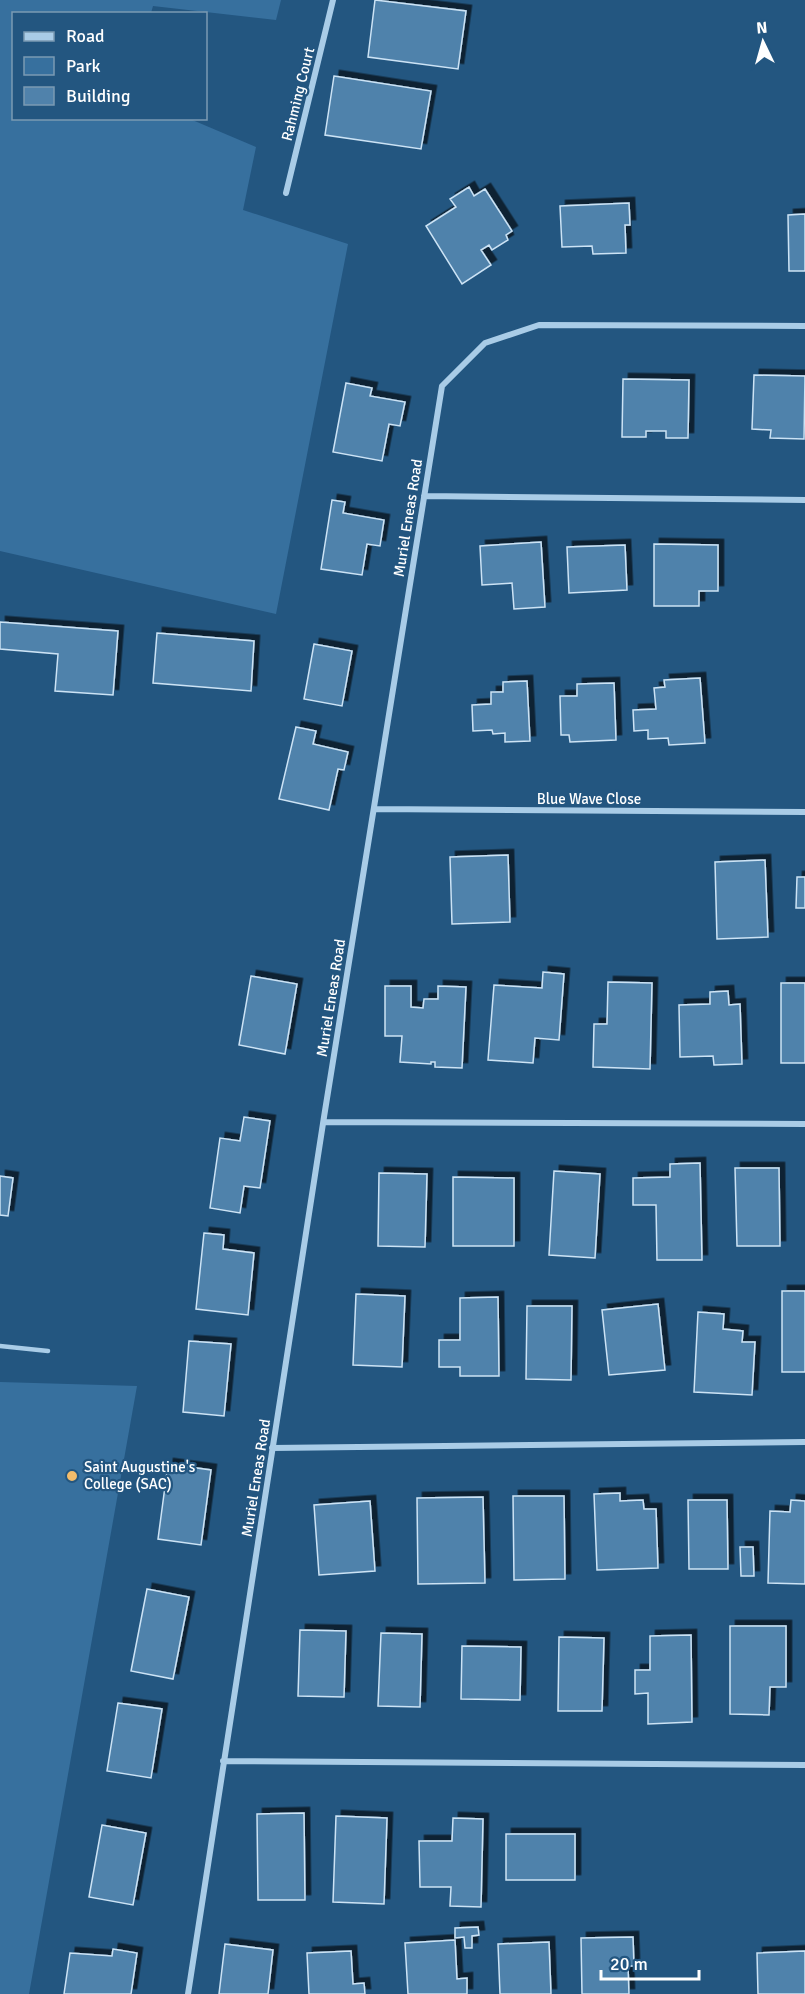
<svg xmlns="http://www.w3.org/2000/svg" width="805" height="1994" font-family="Signika,sans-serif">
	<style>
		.green { fill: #37709e }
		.building { fill: #5082ab; stroke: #cce3f5; stroke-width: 1.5; filter: url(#shadow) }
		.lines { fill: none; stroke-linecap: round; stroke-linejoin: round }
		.service { stroke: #a9cce7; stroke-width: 4.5 }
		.minor { stroke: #a9cce7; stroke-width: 6 }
		.poi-dot { fill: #f2bc6b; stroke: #235680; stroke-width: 2 }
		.labels { text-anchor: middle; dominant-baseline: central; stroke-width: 4.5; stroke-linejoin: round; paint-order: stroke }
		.street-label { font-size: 15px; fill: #fff; stroke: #235680 }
		.poi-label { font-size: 15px; fill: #fff; stroke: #235680; text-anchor: start }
	</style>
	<defs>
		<filter id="shadow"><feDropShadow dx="5.5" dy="-5.5" stdDeviation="0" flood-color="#0009"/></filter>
	</defs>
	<rect width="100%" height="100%" fill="#235680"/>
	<path class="green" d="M0,0h281l-5,20 -123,-14 -2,7 -137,1v104l176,1 66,28 -13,63 105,34 -72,370 -276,-63z
		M0,1382l137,4 -108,608h-29z"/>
	<path class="building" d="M375,0l91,11 -8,58 -90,-12z
		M334,76l97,15 -10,58 -96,-14z
		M469,187l5,9 11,-7 27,42 -6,4 2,5 -16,10 -3,-5 -8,5 10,15 -29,19 -36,-58 30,-19 -6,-8z
		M629,203l1,22h-5l1,28 -33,1 -1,-8 -30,1 -2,-41z
		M805,214v57h-16l-1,-56z
		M754,375l51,1 -1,63 -34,-1 1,-8 -19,-1z
		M623,379l66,1 -1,58h-22v-7h-20v6h-24z
		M346,383l26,5 -2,8 35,6 -5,24 -11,-2 -7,37 -49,-9z
		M332,500l13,2 -2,11 41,7 -4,26 -13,-2 -5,31 -41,-6z
		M541,542l4,65 -31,2 -2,-26 -30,2 -2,-39z
		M654,544l64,1v46h-19v15h-45z
		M625,545l2,45 -58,3 -2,-46z
		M0,622l118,9 -5,64 -58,-4 3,-37 -58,-5z
		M157,633l97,8 -3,50 -98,-8z
		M314,644l38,7 -10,55 -38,-7z
		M700,678l5,65 -36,2 -1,-7 -20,1v-9l-14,1 -1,-21 23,-1 -2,-21 11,-1 -1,-7z
		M527,681l3,60 -25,1v-9l-12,1 -1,-4 -19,1 -1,-26 19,-1v-12h12v-10z
		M614,683l2,57 -46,2 -1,-7h-8l-1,-39h17v-12z
		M296,727l20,4 -3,13 35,8 -4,18 -6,-1 -9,41 -50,-11z
		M508,855l2,67 -58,2 -2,-67z
		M765,860l3,77 -51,2 -2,-77z
		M797,877h8v31h-9z
		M543,972l21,2 -5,66 -24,-2 -2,25 -45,-3 6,-75 48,3z
		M251,976l46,8 -12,70 -46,-9z
		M608,982l44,1 -2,86 -57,-2 1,-43h13z
		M781,983h24v80h-24z
		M385,986h26v21l12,1 1,-9h14v-13l28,1 -4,81 -27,-1v-5h-4v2l-31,-2 2,-26h-17z
		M728,991l1,14 11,-1 2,60 -28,1 -1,-9 -33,1 -1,-52 31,-1v-12z
		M244,1117l26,4 -10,67 -16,-2 -4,27 -30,-5 10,-70 20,3z
		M700,1163l2,97h-45l-1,-55h-23v-27l37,-1v-13z
		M735,1168h44l1,78h-43z
		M554,1171l46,3 -5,84 -46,-3z
		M379,1173l48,1 -2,73 -47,-1z
		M0,1176l13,2 -5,38 -8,-1z
		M453,1177l61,1v68h-61z
		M204,1233l20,2 -1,14 31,4 -6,62 -52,-6z
		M782,1291h23v81h-23z
		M356,1294l49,2 -3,71 -49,-2z
		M498,1297l1,79h-39v-9h-21v-27h21v-42z
		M658,1304l7,66 -56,5 -7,-65z
		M527,1306h45l-1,74 -45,-1z
		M698,1312l26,2 -1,15 20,2 -1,11h13l-3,53 -58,-3z
		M189,1341l42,3 -7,72 -41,-4z
		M168,1464l43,6 -10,75 -43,-6z
		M620,1493v8l23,-1 1,9h12l2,59 -61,2 -3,-76z
		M513,1496h51l1,83 -51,1z
		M483,1497l2,86 -67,1 -1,-86z
		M688,1500h39l1,69h-39z
		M791,1500l14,1v83l-37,-1 2,-72 20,1z
		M370,1501l5,70 -56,4 -5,-70z
		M740,1547h13l1,29h-13z
		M147,1589l42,8 -16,82 -42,-8z
		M730,1626h56v61h-16l-1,28 -39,-1z
		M300,1630l46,1 -2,66 -46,-1z
		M381,1633l41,1 -2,73 -42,-1z
		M691,1635l1,87 -44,2v-31l-13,1v-24h15v-34z
		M559,1637l45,1 -2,73h-44z
		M462,1646l59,1 -1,53 -59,-1z
		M118,1703l44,6 -11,69 -44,-7z
		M304,1813l1,87h-47l-1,-86z
		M336,1816l51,2 -3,86 -51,-2z
		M453,1818l30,1 -2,88 -31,-1 1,-19h-31l-1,-46h33z
		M102,1825l44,8 -13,72 -44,-8z
		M506,1834h69v46h-69z
		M478,1927l1,8 -7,1v12h-7l-1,-11 -9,1v-10z
		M633,1937l1,29h-6l1,28h-47l-1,-56z
		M455,1940l2,39 10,-1v16h-59l-3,-51z
		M549,1942l2,52h-51l-2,-50z
		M225,1944l48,6 -5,44h-49z
		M113,1949l24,4 -6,41h-67l6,-41 42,3z
		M351,1951l2,33 11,-1 1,11h-56l-2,-41z
		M805,1951v43h-47l-1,-41z"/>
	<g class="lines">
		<path class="service" d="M0,1346l48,5"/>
		<path class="minor" d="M286,193l47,-193
			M424,496l381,4
			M374,809l431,3
			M324,1122l481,2
			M272,1448l533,-6
			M223,1761l582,4
			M188,1994l136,-877 118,-731 43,-43 54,-18 266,1"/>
	</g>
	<circle class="poi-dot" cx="72" cy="1476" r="6"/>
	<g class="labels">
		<g class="street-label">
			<text transform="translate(298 94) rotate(-76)">Rahming Court</text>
			<text transform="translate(408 518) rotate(-81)">Muriel Eneas Road</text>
			<text x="589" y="799">Blue Wave Close</text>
			<text transform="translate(331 998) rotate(-81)">Muriel Eneas Road</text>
			<text transform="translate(256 1478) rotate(-81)">Muriel Eneas Road</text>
		</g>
		<g class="poi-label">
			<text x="84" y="1467">Saint Augustine's<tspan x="84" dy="17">College (SAC)</tspan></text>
		</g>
	</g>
	<rect x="12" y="12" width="195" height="108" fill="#235680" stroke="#7b9ab3" stroke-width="1.5"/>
	<rect x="24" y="32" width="30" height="9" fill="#a9cce7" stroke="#7b9ab3" stroke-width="1.5"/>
	<text x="66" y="42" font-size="18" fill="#ffffff">Road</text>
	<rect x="24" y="57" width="30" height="18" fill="#37709e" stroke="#7b9ab3" stroke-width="1.5"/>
	<text x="66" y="72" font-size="18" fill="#ffffff">Park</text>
	<rect x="24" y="87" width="30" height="18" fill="#5082ab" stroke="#7b9ab3" stroke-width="1.5"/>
	<text x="66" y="102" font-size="18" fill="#ffffff">Building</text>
	<g transform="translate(763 42) rotate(355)" stroke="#235680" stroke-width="4.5" paint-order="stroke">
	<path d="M0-4.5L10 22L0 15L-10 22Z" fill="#ffffff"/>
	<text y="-9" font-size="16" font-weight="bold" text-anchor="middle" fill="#ffffff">N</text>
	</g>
	<path d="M601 1970v9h98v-9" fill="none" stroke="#ffffff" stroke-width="3"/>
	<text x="610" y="1970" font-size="18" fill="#ffffff" stroke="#235680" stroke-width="4.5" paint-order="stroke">20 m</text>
</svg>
